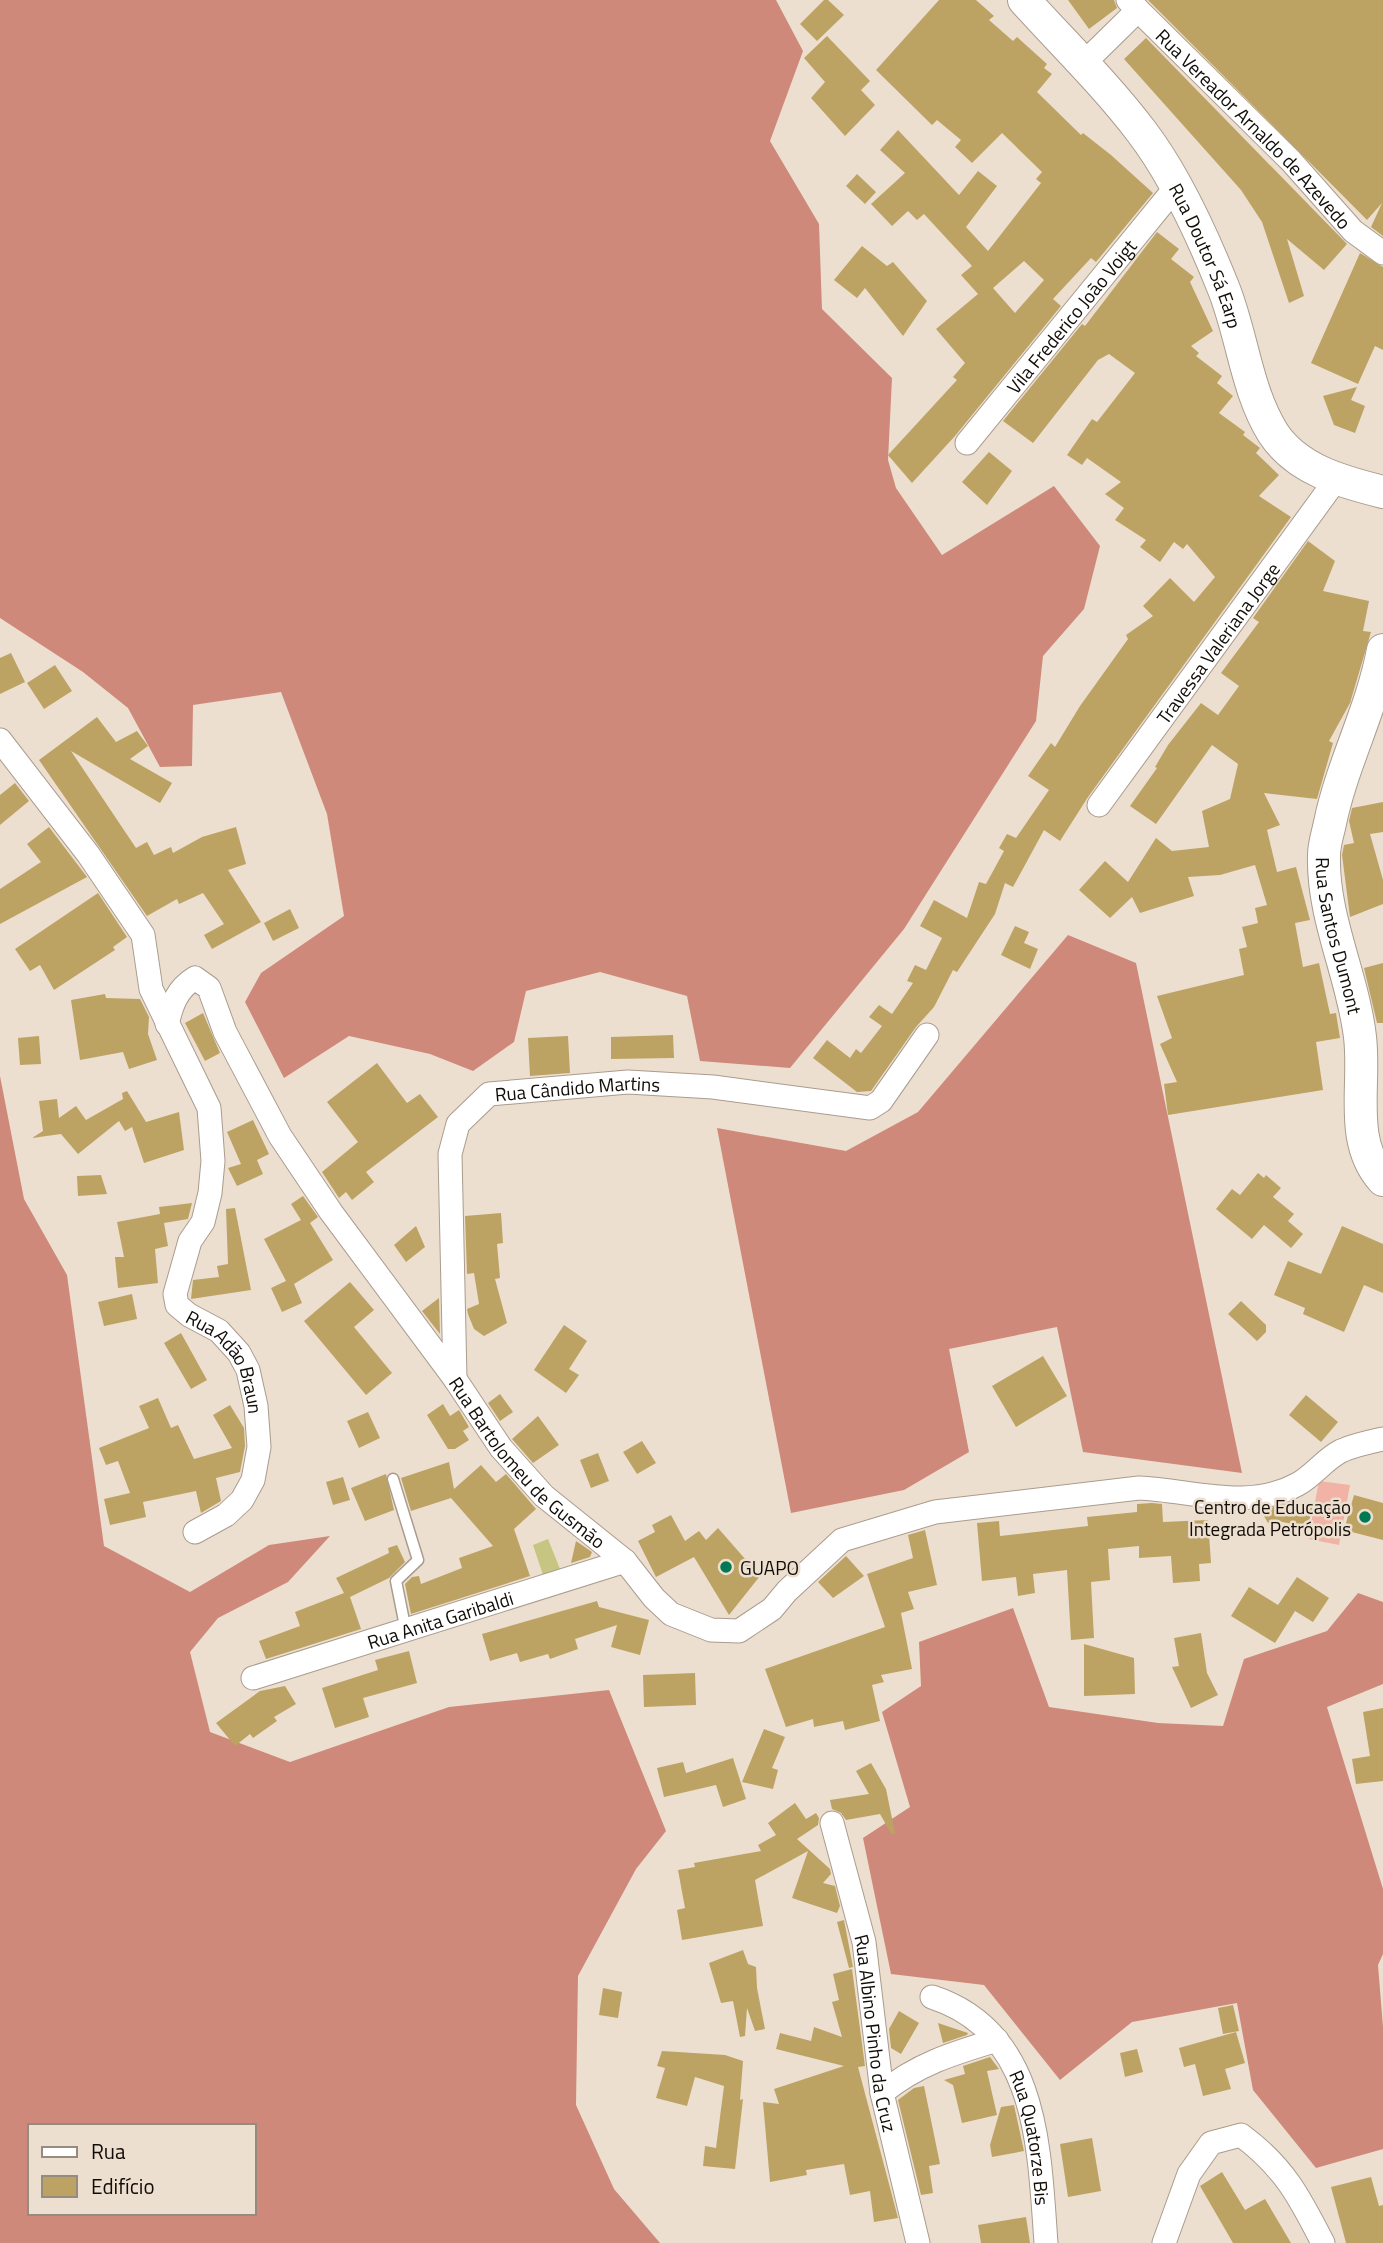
<svg xmlns="http://www.w3.org/2000/svg" width="1383" height="2243" font-family="'Titillium Web',sans-serif">
	<style>
		.green { fill: #f0b3a5 }
		.forest { fill: #ce897a; fill-rule: evenodd }
		.water { fill: #c6c581 }
		.building { fill: #bca363; fill-rule: evenodd }
		.lines { fill: none; stroke-linecap: round; stroke-linejoin: round }
		.service-casing { stroke: #aa9c8e; stroke-width: 13 }
		.minor-casing { stroke: #aa9c8e; stroke-width: 25 }
		.secondary-casing { stroke: #aa9c8e; stroke-width: 34 }
		.service { stroke: #fff; stroke-width: 10 }
		.minor { stroke: #fff; stroke-width: 23 }
		.secondary { stroke: #fff; stroke-width: 32 }
		.poi-dot { fill: #007854; stroke: #eddfcf; stroke-width: 2.5 }
		.labels { text-anchor: middle; dominant-baseline: central; stroke-width: 5; stroke-linejoin: round; paint-order: stroke }
		.street-label { font-size: 19px; fill: #100c07; stroke: #eddfcf }
		.poi-label { font-size: 19px; fill: #100c07; stroke: #eddfcf; text-anchor: end }
	</style>
	<rect width="100%" height="100%" fill="#eddfcf"/>
	<path class="green" d="M1319,1481l31,4 -11,60 -31,-6z"/>
	<path class="forest" d="M0,0h776l27,51 -33,90 49,83 3,85 70,69 -4,82 8,28 46,67 112,-69 46,60 -16,63 -41,47 -7,65 -132,208 -114,139 -90,-7 -13,-65 -87,-24 -74,19 -12,51 -41,29 -43,-17 -81,-18 -65,42 -39,-76 16,-29 83,-57 -17,-102 -46,-122 -88,13 -1,61 -32,1 -32,-59 -45,-36 -83,-54z
		M1068,935l68,28 106,510 -159,-21 -26,-125 -108,22 20,103 -65,38 -113,23 -74,-385 129,23 72,-39z
		M0,1076l24,123 43,76 37,271 86,46 79,-47 61,-9 -42,46 -70,36 -28,34 20,80 80,30 159,-55 160,-17 57,141 -30,38 -58,107 -2,129 38,84 46,54h-660zM30,2126h224v87h-224z
		M1358,1593l25,9v82l-56,23 56,182v65l-5,11 5,62v122l-67,19 -63,-78 -16,-87 -105,19 -72,58 -76,-95 -93,-11 -28,-136 47,-31 -28,-95 39,-26 -2,-44 94,-34 36,99 109,16 65,3 21,-67 83,-28z"/>
	<path class="water" d="M548,1539l12,30 -17,6 -10,-30z"/>
	<path class="building" d="M824,0h4l16,15 -27,26 -17,-17z
		M939,0h37l18,16 -5,4 24,21 4,-4 30,27 -3,4 8,6 -15,18 44,43 2,-2 28,22 42,38 -57,69 -5,-4 -38,41 8,7 -106,130 -43,47 -24,-28 69,-75 -4,-3 12,-14 -29,-34 42,-35 -17,-19 11,-9 -48,-52 -7,6 -9,-9 -16,15 -21,-22 34,-31 -25,-23 18,-20 61,65 19,-24 19,15 -31,41 22,24 53,-68 -5,-4 6,-7 -40,-39 -30,30 -17,-16 6,-7 -24,-20 -5,5 -56,-55zM1024,261l20,19 -29,33 -22,-25z
		M1068,0h46l3,8 -28,21z
		M1148,0h235v236l-12,-9 11,-24 -15,17z
		M827,36l43,45 -9,9 14,15 -30,31 -34,-38 14,-16 -21,-24z
		M1146,38l201,206 -23,26 -37,-31 17,57 -15,7 -27,-81 -21,-32 -117,-131z
		M857,174l19,18 -11,12 -19,-18z
		M1157,232l22,17 -8,10 23,18 -4,5 23,49 -22,15 8,7 -3,3 26,20 -5,7 16,13 -14,17 26,19 -2,3 17,13 -4,5 23,22 -20,21 32,21 -203,280 -28,44 -16,-11 -31,57 -8,-4 -10,31 -38,58 -4,-2 -19,37 -18,20 -45,64 -14,1 -44,-34 14,-18 23,18 6,-9 5,4 21,-27 -13,-9 10,-12 13,9 21,-31 -6,-2 8,-16 11,5 16,-32 -22,-12 14,-26 33,18 12,-36 7,2 18,-33 -5,-3 8,-14 9,4 33,-48 -21,-14 23,-33 4,4 25,-41 48,-67 -2,-4 27,-19 -10,-10 27,-28 24,24 21,-25 -28,-33 -4,5 -9,-7 -14,20 -20,-15 6,-7 -31,-20 9,-12 -19,-14 16,-12 -34,-24 -5,7 -15,-10 25,-36 5,3 38,-49 -26,-19 -11,6 -65,83 -30,-22 79,-97 3,2z
		M862,246l25,20 6,-4 34,39 -24,35 -38,-48 -8,10 -23,-18z
		M1360,253l23,14v83l-8,-4 -17,38 -47,-21z
		M1357,387l-6,13 14,6 -10,27 -21,-8 -11,-29z
		M989,452l23,19 -25,34 -25,-23z
		M1308,541l27,20 -12,30 46,10 -6,30 8,1 -21,71 -21,38 4,2 -16,56 -53,-6 16,32 -13,5 10,42 19,-5 14,53 -15,3 8,44 16,-4 11,51 6,-1 4,25 -24,4 7,48 -155,25 -4,-31 13,-2 -17,-38 12,-6 -15,-42 87,-21 -5,-26 8,-2 -5,-20 16,-4 -3,-15 12,-3 -12,-40 -35,10 -32,2 6,19 -54,17 -8,-16 -22,21 -31,-28 26,-29 23,21 28,-44 16,13 37,-4 -7,-36 28,-12 8,-35 -26,-19 -56,79 -26,-18 27,-38 -2,-1 13,-22 33,-42 17,12 21,-29 -18,-13 38,-51 -6,-4z
		M11,653l14,29 -25,12v-36z
		M55,665l17,26 -28,18 -17,-26z
		M97,717l19,25 21,-11 11,15 -18,13 42,24 -12,20 -89,-52 65,97 11,-6 7,13 17,-8 2,6 29,-16 34,-10 10,37 -18,6 33,52 -49,27 -8,-14 20,-11 -21,-31 -24,11 -2,-5 -30,17 -108,-156z
		M15,783l14,18 -29,24v-30z
		M1383,802v30l-13,2 13,46v24l-33,13 -8,-62 2,-10 10,-2 -5,-22 3,-13z
		M49,827l38,50 -87,47v-35l41,-27 -14,-18z
		M98,893l29,44 -14,10 2,3 -61,40 -14,-25 -10,6 -15,-22z
		M290,909l9,19 -26,13 -9,-18z
		M1015,926l14,6 -5,11 14,6 -8,20 -29,-14z
		M1383,963v60h-6l-13,-55z
		M105,994l1,4 34,1 9,18 -1,17 9,26 -28,9 -6,-17 -43,8 -9,-60z
		M203,1013l17,40 -15,8 -20,-38z
		M673,1035l1,23 -63,1v-22z
		M39,1036l2,28 -21,1 -2,-27z
		M568,1036l2,37 -40,3 -2,-38z
		M377,1063l30,40 13,-9 18,23 -72,55 8,10 -22,18 -6,-8 -7,6 -17,-26 36,-30 -31,-40z
		M127,1091l19,31 33,-10 5,38 -40,13 -12,-36 -7,4 -6,-10 -41,33 -17,-20 -29,4 11,-7 -4,-30 18,-2 2,19 17,-12 10,14 37,-21 -1,-6z
		M253,1120l16,34 -12,6 6,14 -26,12 -9,-18 13,-4 -14,-32z
		M1258,1173l6,5 2,-3 15,13 -8,9 21,17 -6,7 15,13 -12,14 -27,-23 -12,14 -36,-30 16,-20 8,6z
		M101,1175l6,19 -29,2 -1,-20z
		M303,1196l15,21 -8,6 23,37 -39,24 8,19 -20,9 -11,-24 15,-7 -22,-42 37,-19 -10,-16z
		M192,1203l-4,16 -24,4 4,23 -13,3 3,34 -40,5 -3,-31h9l-7,-35 43,-8 -1,-7z
		M235,1208l16,82 -60,9 2,-19 26,-3 -2,-11 11,-2 -2,-55z
		M501,1213l2,30 -6,1 3,34 -5,1 12,44 -23,13 -10,-7 -6,-15 -1,-5 12,-5 -5,-31 -7,1 -2,-58z
		M416,1226l9,21 -19,15 -12,-17z
		M1342,1226l41,18v49l-19,-8 -20,47 -41,-18 2,-6 -31,-13 14,-34 33,13z
		M350,1282l24,28 -20,17 38,46 -26,22 -62,-74z
		M132,1294l5,25 -33,7 -6,-24z
		M439,1298l1,36 -18,-23z
		M1241,1301l25,24v7l-9,9 -29,-27z
		M564,1325l23,16 -18,28 10,6 -13,18 -32,-23z
		M181,1333l26,47 -16,9 -27,-46z
		M1043,1356l24,40 -51,31 -24,-41z
		M500,1394l13,18 -13,9 -12,-18z
		M1306,1395l32,27 -17,20 -32,-27z
		M158,1398l13,30 7,-3 16,34 38,-11 -19,-33 17,-10 14,23 1,18 -5,26 -24,6 5,23 -20,12 -5,-22 -53,11 3,15 -36,8 -6,-26 26,-6 -12,-32 -12,4 -7,-17 50,-20 -10,-22z
		M443,1404l7,12 9,-6 10,17 -6,4 6,9 -14,9h-7l-21,-34z
		M368,1412l12,26 -21,10 -12,-27z
		M538,1416l21,29 -26,18 -21,-24z
		M642,1441l14,22 -19,11 -14,-22z
		M598,1453l11,28 -18,7 -11,-28z
		M449,1462l5,27 27,-24 15,17 10,-8 30,35 -22,20 16,47 -119,38 -6,-30 7,-7 7,-1 2,8 41,-16 -3,-10 34,-12 -42,-48 -40,13 -10,-33z
		M386,1474l8,36 -29,11 -14,-33z
		M343,1477l7,23 -17,5 -7,-23z
		M1354,1495l29,8v37l-39,-10z
		M1293,1501l19,7 -4,19 -36,-7 -4,3 -7,-12z
		M1152,1503l10,1 1,18 45,-2 3,43 -12,1 1,17 -27,2 -2,-27 -32,2v-12l-31,3 2,31 -19,2 3,56 -23,2 -4,-70 -34,4 2,19 -17,3 -2,-19 -34,4 -5,-58 22,-2 1,15 88,-10 -1,-9 50,-5v-8z
		M671,1515l14,26 14,-10 7,9 12,-12 42,48 -31,39 -35,-58 -38,20 -18,-36 17,-9 -3,-7z
		M925,1530l12,55 -29,7 6,17 -13,4 11,56 -31,6 3,7 -12,3 8,36 -35,9 -2,-9 -29,6 -1,-8 -27,8 -21,-58 120,-42 -18,-53 46,-16 -5,-23z
		M576,1541l16,11 -2,5 -19,6z
		M397,1545l8,17 -16,16 -39,19 11,32 -95,30 -7,-18 41,-15 -5,-14 49,-19 -8,-15 53,-25 -1,-5z
		M846,1556l18,20 -31,22 -15,-16z
		M1297,1577l32,21 -16,24 -18,-11 -20,32 -44,-27 18,-29 29,18z
		M597,1601l2,6 50,13 -9,35 -29,-8 6,-22 -42,14 3,10 -28,10 -2,-5 -28,8 -3,-9 -27,8 -8,-27z
		M1201,1633l6,40 11,22 -27,13 -19,-41 7,-1 -5,-28z
		M1084,1644l50,14 1,36 -51,2z
		M409,1651l8,32 -54,15 6,19 -34,11 -13,-40 56,-18 -3,-10z
		M695,1673l1,32 -52,2 -1,-32z
		M285,1686l11,18 -22,13 3,4 -24,17 -3,-4 -15,12 -19,-23 44,-32z
		M1383,1708v73l-27,3 -4,-25 18,-3 -7,-44z
		M764,1729l21,8 -13,31 6,2 -5,19 -31,-7z
		M733,1758l13,41 -23,8 -7,-22 -52,12 -7,-29 26,-6 3,11z
		M871,1763l15,26 9,44 -3,2 -12,-21 -34,6 -5,-7 -9,-4 -2,-9 39,-6 -13,-23z
		M795,1803l11,16 10,-6 3,5 -1,7 -21,14 33,30 1,5 -8,9 12,3 5,20 -3,7 -45,-15 16,-47 -53,29 8,46 -81,14 -5,-30 8,-2 -7,-38 17,-3 -1,-4 67,-12 -3,-6 18,-10 -8,-12z
		M844,1920l9,47 -4,1 -12,-46z
		M743,1950l5,14 8,3 1,21 8,41 -10,2 -8,-23 -2,28 -5,1 -7,-36 -12,2 -12,-40z
		M852,1969l13,97 -7,1 40,151 -24,4 -4,-31 -20,4 -6,-31 -38,6 1,5 -37,7 -7,-80 16,2 -5,-15 70,-23 -68,-17 4,-16 31,8 3,-14 28,10 -10,-35 7,-2 -6,-26z
		M603,1988l19,4 -4,26 -19,-3z
		M1233,2005l6,26 -16,3 -5,-26z
		M899,2011l20,12 -18,31 -10,-6 -2,-19z
		M938,2023l30,10 -1,2 -24,8z
		M1236,2032l9,31 -20,6 6,20 -28,7 -8,-32 -11,3 -5,-19z
		M1137,2049l6,23 -18,5 -5,-24z
		M662,2051l63,4 18,6 -3,39 3,-1 -8,70 -32,-3 2,-20 11,2 8,-62 -29,-9 -8,29 -31,-8 9,-30 -8,-2z
		M990,2057l9,12 -12,2 10,44 -35,8 -9,-38 -9,-5 21,-6 -2,-8z
		M924,2086l16,78 -11,2 4,27 -12,2 -23,-95 16,-12z
		M1014,2105l10,46 -32,6 -2,-12 11,-38z
		M1092,2138l9,53 -33,6 -8,-53z
		M1222,2172l23,38 20,-11 26,44h-58l-33,-57z
		M1371,2177l8,29 4,-1v38h-37l-15,-56z
		M1026,2217l4,26h-49l-3,-18z"/>
	<g class="lines">
		<g class="service-casing">
			<path id="service" d="M393,1479l25,81 -22,21 10,50"/>
		</g>
		<g class="minor-casing">
			<g id="minor">
				<path id="s1" d="M1128,0l163,161 62,70 30,22"/>
				<path d="M1082,65l56,-55"/>
				<path id="s2" d="M967,443l209,-256"/>
				<path id="s3" d="M0,740l88,114 55,81 8,54 58,119 4,53 -3,32 -7,29 -13,19 -15,53 2,11 12,10 30,16 20,22 9,17 8,36 3,41 -6,33 -11,20 -16,15 -31,17"/>
				<path id="s4" d="M1099,805l236,-324"/>
				<path id="s5" d="M167,1024c5,-20 10,-35 28,-46l14,10 16,44 55,104 51,76 124,167 46,69 43,48 81,65 29,37 17,16 40,16 28,1 33,-22 15,-18 55,-51 93,-28 204,-24c52,2 109,24 159,-4 16,-9 27,-25 43,-33 13,-6 28,-9 42,-12"/>
				<path id="s6" d="M455,1379l-5,-225 8,-30 31,-30 139,-12 85,5 157,21 11,-7 46,-66"/>
				<path id="s7" d="M253,1678l372,-117"/>
				<path id="s8" d="M832,1823l32,119 18,151 36,150"/>
				<path id="s9" d="M932,1997c107,35 107,152 114,246"/>
				<path d="M882,2093c35,-29 72,-40 115,-53"/>
				<path d="M1164,2243l25,-69 22,-31 30,-8c43,32 58,61 82,108"/>
			</g>
		</g>
		<g class="secondary-casing">
			<g id="secondary">
				<path id="s10" d="M1024,0c39,43 82,85 117,131 33,43 62,106 82,156 19,46 23,103 50,146 24,37 70,49 110,59"/>
				<path id="s11" d="M1383,650c-11,60 -41,114 -53,173 -2,10 -6,21 -6,32 -2,62 29,121 36,182 6,48 -12,104 23,143"/>
			</g>
		</g>
		<use href="#service" class="service"/>
		<use href="#minor" class="minor"/>
		<use href="#secondary" class="secondary"/>
	</g>
	<g class="poi-dot">
		<circle cx="1365" cy="1517" r="7"/>
		<circle cx="726" cy="1567" r="7"/>
	</g>
	<g class="labels">
		<g class="street-label">
			<text stroke="none"><textPath href="#s1" startOffset="180">Rua Vereador Arnaldo de Azevedo</textPath></text>
			<text stroke="none"><textPath href="#s10" startOffset="317">Rua Doutor Sá Earp</textPath></text>
			<text stroke="none"><textPath href="#s2" startOffset="164">Vila Frederico João Voigt</textPath></text>
			<text stroke="none"><textPath href="#s4" startOffset="201">Travessa Valeriana Jorge</textPath></text>
			<text stroke="none"><textPath href="#s11" startOffset="296">Rua Santos Dumont</textPath></text>
			<text stroke="none"><textPath href="#s6" startOffset="388">Rua Cândido Martins</textPath></text>
			<text stroke="none"><textPath href="#s3" startOffset="712">Rua Adão Braun</textPath></text>
			<text stroke="none"><textPath href="#s5" startOffset="648">Rua Bartolomeu de Gusmão</textPath></text>
			<text stroke="none"><textPath href="#s7" startOffset="196">Rua Anita Garibaldi</textPath></text>
			<text stroke="none"><textPath href="#s8" startOffset="215">Rua Albino Pinho da Cruz</textPath></text>
			<text stroke="none"><textPath href="#s9" startOffset="184">Rua Quatorze Bis</textPath></text>
		</g>
		<g class="poi-label">
			<text x="1351" y="1506">Centro de Educação<tspan x="1351" dy="22">Integrada Petrópolis</tspan></text>
			<text x="740" y="1567" text-anchor="start">GUAPO</text>
		</g>
	</g>
	<rect x="28" y="2124" width="228" height="91" fill="#eddfcf" stroke="#958b7f" stroke-width="2"/>
	<rect x="42" y="2147" width="35" height="10" fill="#ffffff" stroke="#958b7f" stroke-width="2"/>
	<text x="91" y="2159" font-size="21" fill="#100c07">Rua</text>
	<rect x="42" y="2176" width="35" height="21" fill="#bca363" stroke="#958b7f" stroke-width="2"/>
	<text x="91" y="2194" font-size="21" fill="#100c07">Edifício</text>
</svg>
